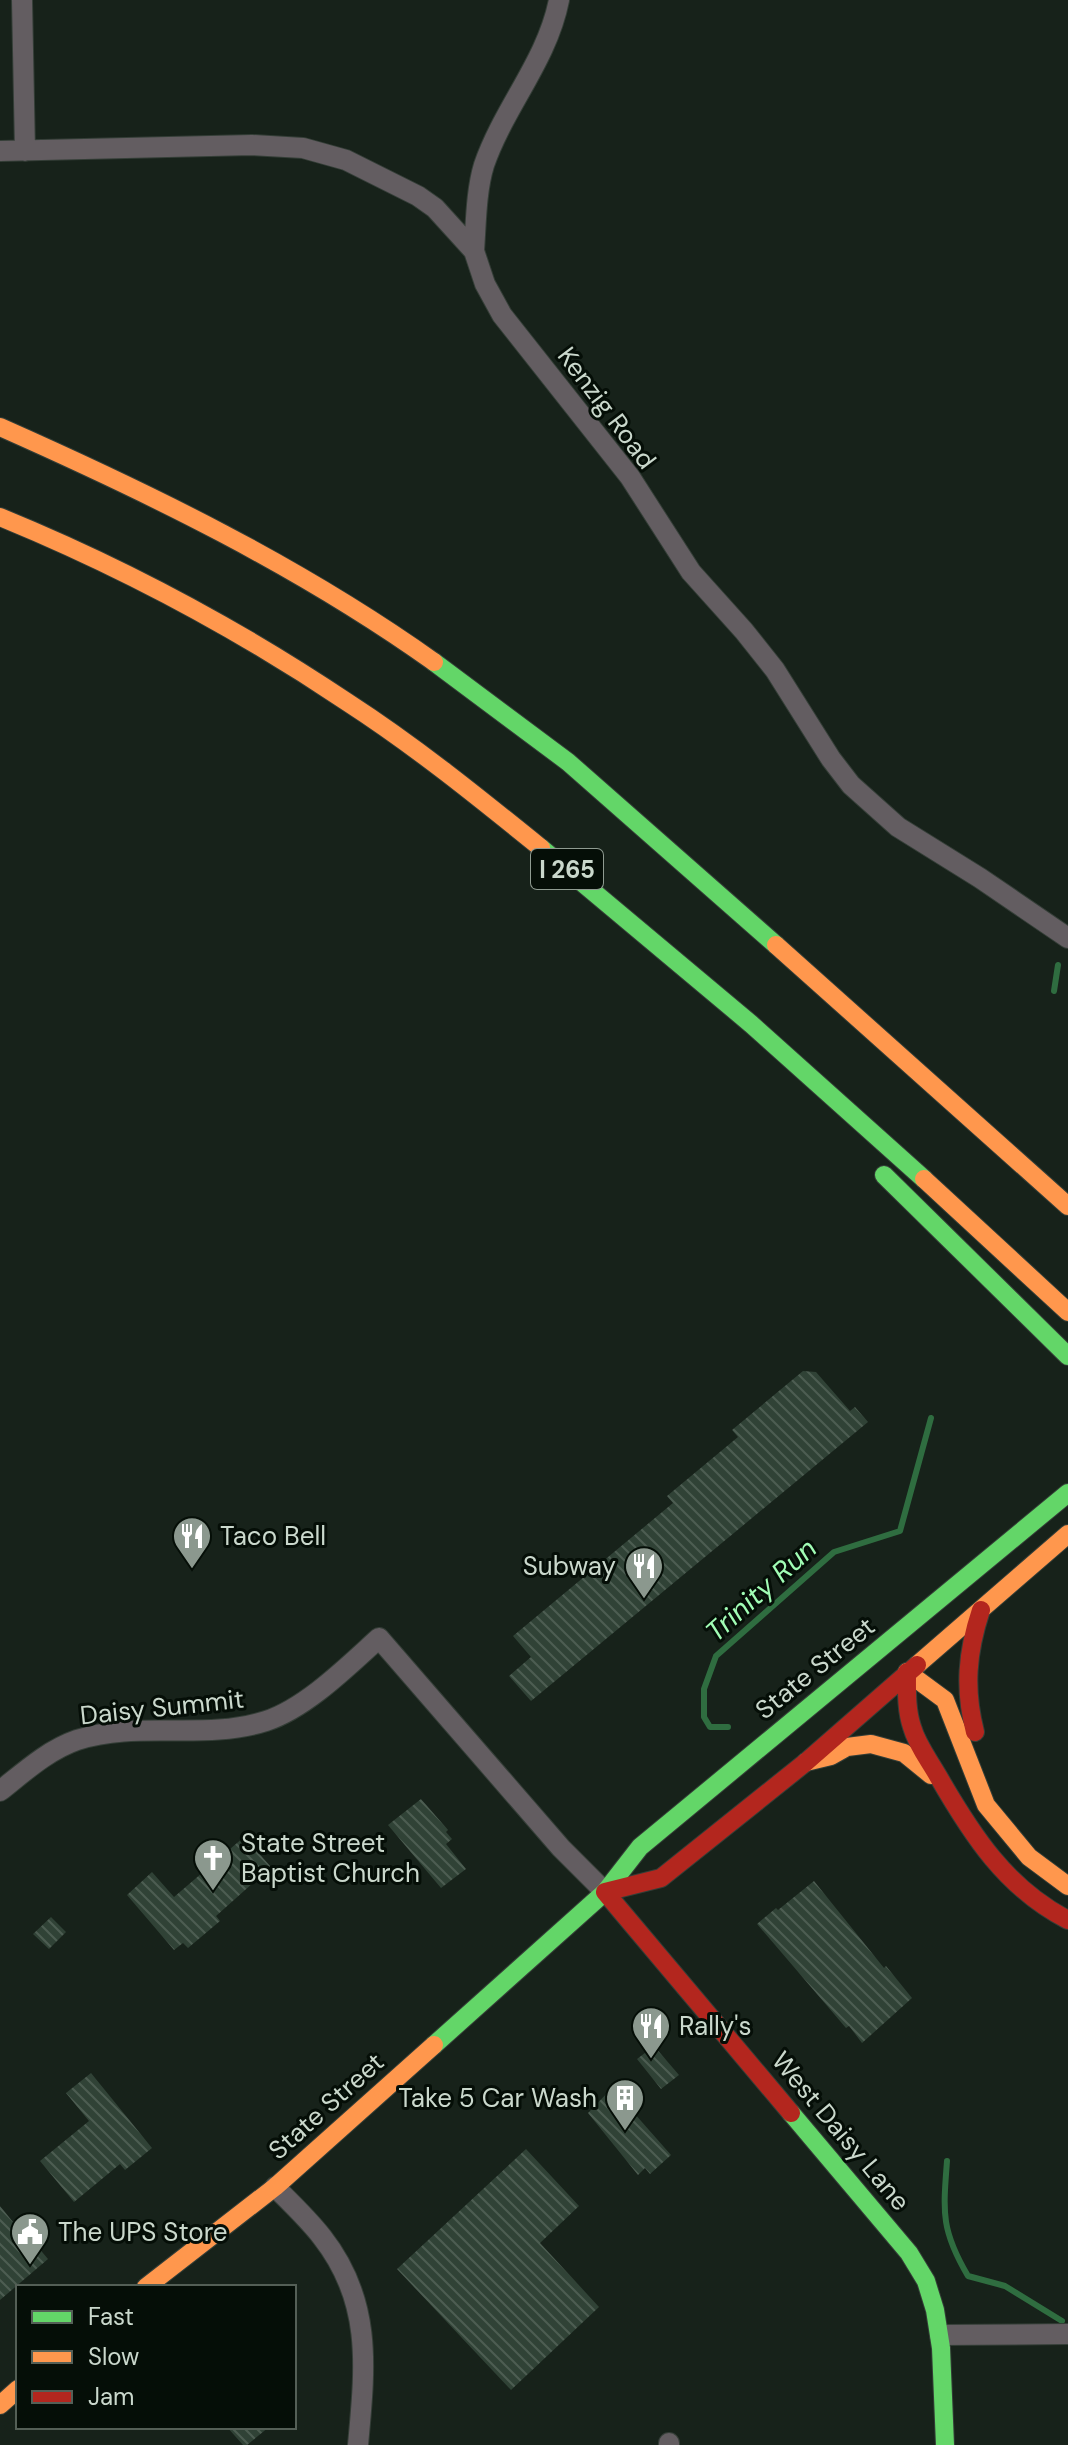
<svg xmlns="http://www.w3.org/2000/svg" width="1068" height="2445" font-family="'DM Sans',sans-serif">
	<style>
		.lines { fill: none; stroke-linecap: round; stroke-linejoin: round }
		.stream { stroke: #2f6d40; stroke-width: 6 }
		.building { fill: url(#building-back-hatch) }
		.street-casing { stroke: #343e37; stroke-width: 22 }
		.fast-casing { stroke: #343e37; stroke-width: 20 }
		.slow-casing { stroke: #343e37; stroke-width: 20 }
		.jam-casing { stroke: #343e37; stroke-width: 20 }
		.street { stroke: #635d61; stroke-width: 20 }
		.fast { stroke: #63d668; stroke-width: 18 }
		.slow { stroke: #ff974d; stroke-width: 18 }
		.jam { stroke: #b3261e; stroke-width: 18 }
		.labels { text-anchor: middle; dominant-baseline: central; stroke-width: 6; stroke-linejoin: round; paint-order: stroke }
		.shield { fill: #050e07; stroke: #8f9b91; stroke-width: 2 }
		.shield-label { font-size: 24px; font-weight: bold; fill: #cad8cc }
		.street-label { font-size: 26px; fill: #cad8cc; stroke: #050e07 }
		.poi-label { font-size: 26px; fill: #cad8cc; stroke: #050e07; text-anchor: start }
		.water-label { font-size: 28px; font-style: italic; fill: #a1fdb5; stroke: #050e07 }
	</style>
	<defs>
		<pattern id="building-back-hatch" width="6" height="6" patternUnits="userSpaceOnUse" patternTransform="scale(2)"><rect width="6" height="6" fill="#304236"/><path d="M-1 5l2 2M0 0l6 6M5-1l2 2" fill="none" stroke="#4d5d52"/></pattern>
	</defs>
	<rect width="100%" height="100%" fill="#17221a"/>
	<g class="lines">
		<path class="stream" d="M1054,991l4,-26
			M728,1727h-18l-6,-10v-28l12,-33 118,-104 66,-21 31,-113
			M947,2161c-4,52 -6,69 21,115l37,10 57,35"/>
	</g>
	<path class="building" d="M803,1371l13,1 34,39 5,-4 13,15 -337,279 -22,-25 22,-19 -18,-21 160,-133 -6,-7 71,-59 -6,-7z
		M421,1799l27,31 -2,2 6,7 -6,5 20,25 -25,19 -53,-63z
		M244,1837l27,30 -55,49 4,5 -32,27 -5,-5 -9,7 -47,-55 25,-23 22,25z
		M814,1881l70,87 2,-2 26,32 -50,45 -13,-17 -3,2 -89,-104 19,-16 2,2z
		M51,1917l15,15 -17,17 -16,-15z
		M654,2046l25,29 -18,14 -24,-30z
		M91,2073l61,75 -27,22 -5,-6 -46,38 -34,-41 49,-40 -23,-28z
		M612,2088l59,67 -21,19 -5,-6 -7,7 -50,-62z
		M526,2149l53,57 -39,37 59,64 -88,83 -114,-121z
		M0,2206l13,16 2,-2 33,39 -48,41z
		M227,2427h42l-22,18h-4z"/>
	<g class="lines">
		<g class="street-casing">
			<path id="street" d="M22,0l3,151
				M0,151l252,-6 51,3 43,12 72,36 17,12 39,43 11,33 17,31 128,162 61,95 53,59 31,39 56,89 20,26 47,42 82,51 88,60
				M474,251c2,-27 2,-60 10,-86 20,-58 63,-104 75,-165
				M0,1791c24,-19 48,-41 77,-51 61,-20 127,1 189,-19 40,-13 82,-55 113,-83l182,210 44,44
				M275,2187c16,16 33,32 47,50 51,65 43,131 36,208
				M940,2335l128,-1
				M669,2443v2"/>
		</g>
		<g class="fast-casing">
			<path id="fast" d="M434,662l134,100 208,183
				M541,848l210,176 173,155
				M884,1175l184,181
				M434,2045l171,-153 35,-45 428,-354
				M791,2113l118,140 17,28 9,29 6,38 4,97"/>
		</g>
		<g class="slow-casing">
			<path id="slow" d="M0,427c151,67 299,139 434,235
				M0,517c122,50 238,112 347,185 68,44 131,95 194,146
				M776,945l292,261
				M924,1179l144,133
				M917,1665l151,-131
				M907,1672l38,28 41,105 43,52 39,29
				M806,1762l25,-6 16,-9 24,-3 33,9 27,22
				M146,2287l129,-100 159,-142
				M0,2405l18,-16"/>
		</g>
		<g class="jam-casing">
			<path id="jam" d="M907,1672c0,18 -1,37 5,55 5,18 17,33 26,49 34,59 68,112 130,144
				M975,1732c-11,-43 -8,-80 6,-122
				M605,1892l186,221
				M605,1892l56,-14 145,-116 111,-97"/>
		</g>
		<use href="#street" class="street"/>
		<use href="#fast" class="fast"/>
		<use href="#slow" class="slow"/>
		<use href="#jam" class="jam"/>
	</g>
	<defs>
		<g id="restaurant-pin" transform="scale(2)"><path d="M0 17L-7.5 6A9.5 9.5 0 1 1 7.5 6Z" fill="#8b988e" stroke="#050e07"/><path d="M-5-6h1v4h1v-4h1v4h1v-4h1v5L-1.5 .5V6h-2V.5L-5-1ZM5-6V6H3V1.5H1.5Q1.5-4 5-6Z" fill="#fff"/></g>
		<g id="church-pin" transform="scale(2)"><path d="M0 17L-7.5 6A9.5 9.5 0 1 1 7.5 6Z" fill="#8b988e" stroke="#050e07"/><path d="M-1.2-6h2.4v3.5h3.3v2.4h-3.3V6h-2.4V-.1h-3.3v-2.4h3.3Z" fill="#fff"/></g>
		<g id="building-pin" transform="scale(2)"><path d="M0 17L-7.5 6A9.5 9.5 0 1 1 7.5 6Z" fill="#8b988e" stroke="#050e07"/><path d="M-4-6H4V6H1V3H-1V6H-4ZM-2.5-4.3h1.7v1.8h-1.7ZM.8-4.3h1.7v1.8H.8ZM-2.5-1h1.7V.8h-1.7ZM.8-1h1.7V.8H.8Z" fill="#fff"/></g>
		<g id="civic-pin" transform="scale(2)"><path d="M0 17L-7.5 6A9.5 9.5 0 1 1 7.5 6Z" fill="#8b988e" stroke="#050e07"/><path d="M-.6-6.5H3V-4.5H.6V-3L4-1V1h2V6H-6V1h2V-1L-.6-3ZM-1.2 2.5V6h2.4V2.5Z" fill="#fff"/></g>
	</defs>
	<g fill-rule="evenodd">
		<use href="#restaurant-pin" x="192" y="1536"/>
		<use href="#restaurant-pin" x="644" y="1566"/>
		<use href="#church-pin" x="213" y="1858"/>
		<use href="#restaurant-pin" x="651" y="2026"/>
		<use href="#building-pin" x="625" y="2098"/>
		<use href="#civic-pin" x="30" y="2232"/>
	</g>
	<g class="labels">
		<rect class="shield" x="531" y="849" width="72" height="40" rx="6"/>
		<g class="shield-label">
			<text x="567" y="869">I 265</text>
		</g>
		<g class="street-label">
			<text transform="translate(607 408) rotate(53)">Kenzig Road</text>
			<text transform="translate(815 1668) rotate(-39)">State Street</text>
			<text transform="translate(162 1707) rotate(-6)">Daisy Summit</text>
			<text transform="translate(326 2106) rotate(-42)">State Street</text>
			<text transform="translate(841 2131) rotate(50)">West Daisy Lane</text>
		</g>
		<g class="poi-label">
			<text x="220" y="1536">Taco Bell</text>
			<text x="616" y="1566" text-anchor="end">Subway</text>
			<text x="241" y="1843">State Street<tspan x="241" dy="30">Baptist Church</tspan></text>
			<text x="679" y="2026">Rally's</text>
			<text x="597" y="2098" text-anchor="end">Take 5 Car Wash</text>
			<text x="58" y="2232">The UPS Store</text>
		</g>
		<g class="water-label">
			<text transform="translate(761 1590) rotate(-42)">Trinity Run</text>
		</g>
	</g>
	<rect x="16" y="2285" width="280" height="144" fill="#050e07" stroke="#545f56" stroke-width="2"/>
	<rect x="32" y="2311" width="40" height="12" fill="#63d668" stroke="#545f56" stroke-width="2"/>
	<text x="88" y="2325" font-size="24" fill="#cad8cc">Fast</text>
	<rect x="32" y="2351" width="40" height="12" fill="#ff974d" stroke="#545f56" stroke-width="2"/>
	<text x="88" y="2365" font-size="24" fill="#cad8cc">Slow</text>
	<rect x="32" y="2391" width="40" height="12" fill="#b3261e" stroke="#545f56" stroke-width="2"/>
	<text x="88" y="2405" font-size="24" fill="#cad8cc">Jam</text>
</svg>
